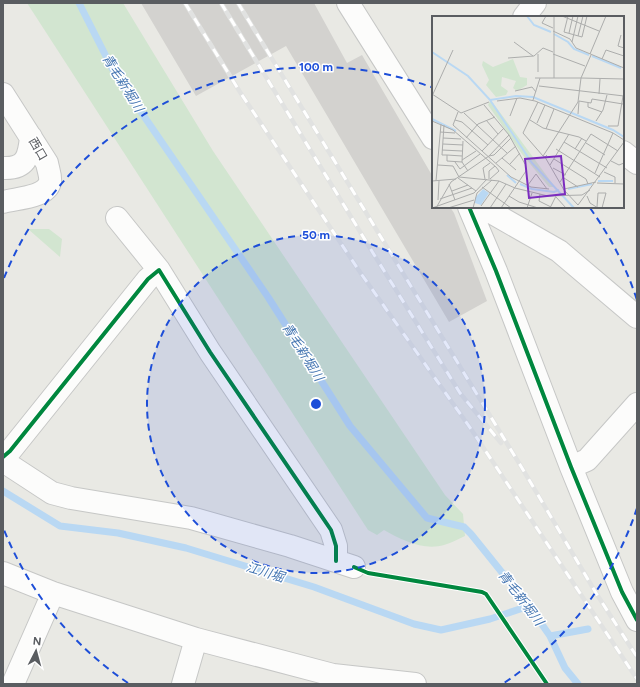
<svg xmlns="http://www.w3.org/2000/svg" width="640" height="687" font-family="Figtree,'Noto Sans JP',sans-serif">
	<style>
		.green { fill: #d2e5d0 }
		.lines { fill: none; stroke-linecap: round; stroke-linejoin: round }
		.stream { stroke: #b9d8f3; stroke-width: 7 }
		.building { fill: #d3d2cf }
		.minor-casing { stroke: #c6c7c6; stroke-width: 24 }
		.minor { stroke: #fcfcfb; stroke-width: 22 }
		.rail-casing { stroke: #e1e2e1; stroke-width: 4.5 }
		.rail { stroke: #fff; stroke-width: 3; stroke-dasharray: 9; stroke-linecap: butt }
		.cycleway-casing { stroke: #fff; stroke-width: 6 }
		.cycleway { stroke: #00873e; stroke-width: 4 }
		.ring { fill: none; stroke: #1d4ed8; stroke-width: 2; stroke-dasharray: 7 5 }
		.labels { text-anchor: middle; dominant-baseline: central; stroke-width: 3; stroke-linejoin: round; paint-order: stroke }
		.street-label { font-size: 12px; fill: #5a5d61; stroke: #fff }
		.water-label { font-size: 13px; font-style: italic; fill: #4576b2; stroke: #fff }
		.inset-river { fill: none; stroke: #b9d8f3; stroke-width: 2 }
		.inset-road { fill: none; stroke: #acadac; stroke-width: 1 }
		.view { fill: #7b2cbf; fill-opacity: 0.15; stroke: #7b2cbf; stroke-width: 2 }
		.inset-edge { fill: none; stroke: #5a5d61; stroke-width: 2 }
		.centre { fill: #1d4ed8; stroke: #fff; stroke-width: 2 }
		.ring-label { font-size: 12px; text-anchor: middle; font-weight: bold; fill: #1d4ed8; stroke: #fff; stroke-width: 3; stroke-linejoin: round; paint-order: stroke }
	</style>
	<rect width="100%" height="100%" fill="#e9e9e4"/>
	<path class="green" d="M27,3h96l90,148 232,344 18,19 2,22c-7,3 -14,7 -21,9 -20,6 -43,-5 -60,-15l-7,5 -9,-5z
		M28,229h21l13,10 -2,18z"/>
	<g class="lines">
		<path class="stream" d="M79,3l36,71 153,223 82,129 77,92 37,9 7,7 58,72 21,30 15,32 13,16
			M3,491l57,35 58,7 68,15 128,39 100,37 27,6 49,-11 39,-13
			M550,636l38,-7"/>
	</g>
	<path class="building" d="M141,3h173l33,60 15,-8 71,122v30h17l4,6 33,88 -38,21 -163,-276 -90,50z"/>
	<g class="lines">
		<g class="minor-casing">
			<path id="minor" d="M348,3l85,135
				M524,17l11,-14
				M3,94l44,69c1,6 4,13 3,19 -4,16 -33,16 -47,20
				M623,152l14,11
				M3,168c23,1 26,-11 28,-31
				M469,207l27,64 75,196 51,125 15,28
				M480,207l9,4 70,40 78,66
				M117,218l42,52 51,82 121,178 5,16v15
				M3,457l7,-6 138,-172 11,-9
				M3,461l49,32 19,5 120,20 99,28 64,21
				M571,467l16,-7 50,-56
				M3,573l50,20 143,46 137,36 82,9
				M13,684l40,-91
				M183,684l13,-45"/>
		</g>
		<use href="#minor" class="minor"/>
		<g class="rail-casing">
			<path id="rail" d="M185,3l55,89 122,183 109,154 166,250
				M221,3l152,250 87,140 41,50
				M238,3l284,465 74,125 41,64"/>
		</g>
		<use href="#rail" class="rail"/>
		<g class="cycleway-casing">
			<path id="cycleway" d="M469,207l27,64 75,196 51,125 15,28
				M3,457l7,-6 138,-172 11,-9 51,82 121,178 5,16v15
				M354,567l14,6 114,19 4,2 61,90"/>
		</g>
		<use href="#cycleway" class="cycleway"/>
	</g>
	<circle cx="316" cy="404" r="169" fill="#1d4ed8" fill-opacity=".12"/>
	<g class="ring">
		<circle cx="316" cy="404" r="169"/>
		<path d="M637 508A337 337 0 0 1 504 683M128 683A337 337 0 0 1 4 530M4 278A337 337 0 0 1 431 87M590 208A337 337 0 0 1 637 300"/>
	</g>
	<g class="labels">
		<g class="street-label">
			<text transform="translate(38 149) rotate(60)">西口</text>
		</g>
		<g class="water-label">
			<text transform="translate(123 83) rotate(58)">青毛新堀川</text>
			<text transform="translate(303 352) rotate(58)">青毛新堀川</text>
			<text transform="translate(265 572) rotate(17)">江川堀</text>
			<text transform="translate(521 598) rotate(53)">青毛新堀川</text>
		</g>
	</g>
	<g transform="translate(432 16)">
		<rect width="192" height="192" fill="#e9e9e4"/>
		<path d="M81,43l7,18 7,1v7l-10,6 -4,-3 3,-7 -14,-4 -1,9 7,5 -2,4 -10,2 -10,-12 3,-5 -7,-15 1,-4 10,6zM58,85l3,2 62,84h-6l-27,-33 -34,-49z" fill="#d2e5d0"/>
		<path d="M51,173l6,4 -8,12 -6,-2v-5z" fill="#b9d8f3"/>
		<path class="inset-river" d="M95,0l7,9 17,7M122,18l14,8 6,7 15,6M0,36l36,24 22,24 26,-4 17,1 80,33 11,7M160,40l29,12M58,84l42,63 42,45M0,103l24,12M75,159l9,8M166,165h15M88,168l12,5 22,3 5,-2M136,173l24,-5"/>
		<path class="inset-road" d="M114,0l-4,7 11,5M130,0l37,15M136,0l-4,16 18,5 5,-21M121,15l17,8 6,9 48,20M137,17l4,-17M189,19l-3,11 6,2M146,20l5,-20M82,26l19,14M140,26l6,-26M121,38l32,12M158,38l16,-38M76,42l26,-2 9,-8 10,4M170,43l4,-9 18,6M106,56v-18M103,62h46l10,-23M122,62v-62M107,70l85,10M83,75l17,-4 4,5M0,78l29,19 28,-11M1,78l20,-44M167,78l1,-15M101,84l7,-22M65,85l23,-3 15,3 78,32 11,7M106,86l-15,31 20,23M156,87v4l14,5M52,89l25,30 16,29M26,96l-5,13 58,52 20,10 18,2M32,97l43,40M146,98l1,-13 12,2 1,-4 31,5M78,100l7,-18M23,104l7,2 26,23M54,104l12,14M98,104l13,8 36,9 7,4M0,105l21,9 43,37 3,4 -9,8M164,105l7,-11 4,-15M105,107l8,-18M12,109l-2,30h5v6l15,1M176,110h10l5,-30M114,113l8,-20M8,116l15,1M77,119l-20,21 5,-1 17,-17M11,122l18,1M34,122l12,-14 17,-7M31,125l-1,21 6,9M132,126l43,26M154,127l19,12M11,128l20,1M117,131l29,-45 3,-24 43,1M124,133l44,28M143,133l7,-11M10,134l20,1M50,135l22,-23M15,139l15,1M115,139l-2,2 -2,-1 6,-9M113,141l19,33 14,15 46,-63M70,142l14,12M122,143l32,20 2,5M30,144l14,-9M179,145l8,4 5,-2M23,146l5,7 20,-15M64,147l20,-17M78,148l10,-11M6,149l15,1 6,11M118,149l19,-31M121,152l13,7M172,156l11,5v6M163,157l18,-40M27,161l40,4 16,7 33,8 34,-1 8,-5M26,162l18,13M132,162l14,9M53,163l-2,-11 7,-5M57,163v-8l6,-5M0,165l24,-2M4,165l5,-57M128,166l31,-48 27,17M165,167l27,1M17,168l6,16M96,169l8,-11 11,15M50,171l29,21M132,173l32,-7M20,175l16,-6M108,178l-1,7 12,6M77,180l10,6 19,6M155,180l3,7 8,5M124,181l10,11M8,183l32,-11M6,184l1,-19M49,190l18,-25M165,191l1,-14h8l-4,15M0,192l42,-15 13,-14M4,192l15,-26 38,-26M16,192l26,-8M41,192l4,-15 15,-13M58,192l16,-24M69,192l25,-37M95,192l5,-15M118,192l6,-12"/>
		<path class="view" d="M129,140l4,38 -36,4 -4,-39z"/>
		<rect width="192" height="192" class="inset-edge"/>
	</g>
	<circle cx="316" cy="404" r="6" class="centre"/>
	<g class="ring-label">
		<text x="316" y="71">100 m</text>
		<text x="316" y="239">50 m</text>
	</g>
	<rect width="640" height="687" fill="none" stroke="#5a5d61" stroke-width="8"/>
	<g transform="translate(36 651) rotate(6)" stroke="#ffffff" stroke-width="3" paint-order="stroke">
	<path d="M0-3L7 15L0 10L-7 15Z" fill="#5a5d61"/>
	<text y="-6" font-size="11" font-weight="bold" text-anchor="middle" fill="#5a5d61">N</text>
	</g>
</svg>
